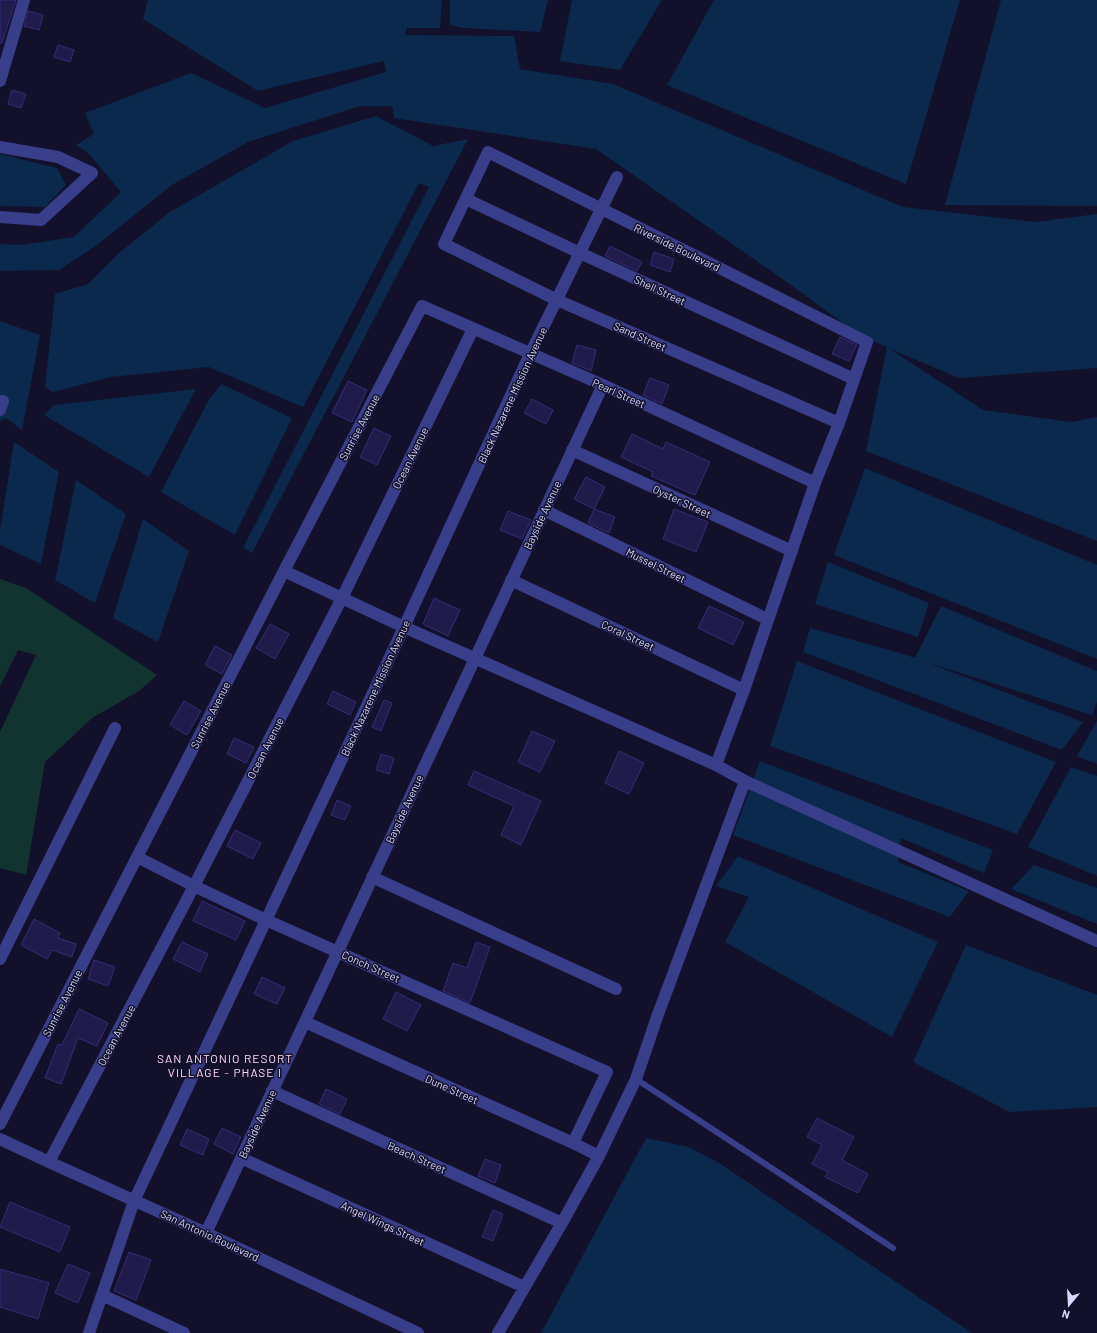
<svg xmlns="http://www.w3.org/2000/svg" width="1097" height="1333" font-family="Barlow,sans-serif">
	<style>
		.green { fill: #123430 }
		.water { fill: #0b294d }
		.building { fill: #201b4b; stroke: #342c78 }
		.lines { fill: none; stroke-linecap: round; stroke-linejoin: round }
		.lane { stroke: #393e8a; stroke-width: 6 }
		.street { stroke: #393e8a; stroke-width: 12 }
		.labels { text-anchor: middle; dominant-baseline: central; stroke-width: 3; stroke-linejoin: round; paint-order: stroke }
		.street-label { font-size: 11px; fill: #d9d8ff; stroke: #12102a }
		.neighbourhood-label { font-size: 12px; letter-spacing: 1px; fill: #ffdaf5; stroke: #12102a }
	</style>
	<rect width="100%" height="100%" fill="#12102a"/>
	<path class="green" d="M0,579l26,9 131,87 -18,16 -47,27 -47,44 -19,113 -26,-7v-136l36,-77 -18,-5 -18,36z"/>
	<path class="water" d="M148,0h294l-2,28h-33l-2,7 109,1 6,33 93,15 290,123 133,15 61,-8v154l-138,10 -69,-29 93,61 88,12 26,-5v124l-231,-90 21,-104 -26,-11 -80,-58 -185,-129 -202,-31 -2,-12h-32l-112,36 -76,43 -75,60 -38,25 -59,1v-27l20,1 54,-8 47,-45 -32,-38 -13,-9 18,-11 -9,-21 106,-40 74,35 121,-36 -2,-11 -126,30 -115,-72z
		M450,0h98l-8,32 -76,-4 -14,-3z
		M572,0h90l-42,70 -60,-9z
		M714,0h246l-54,184 -239,-99z
		M1001,0h96v206l-152,-1z
		M376,116l57,30 35,-7 -216,414 -9,-5 186,-361 -10,-4 -116,224 -94,-40 -98,10 -58,15 -8,-5 10,-93 33,-10 31,-31 51,-41 123,-71z
		M0,154l57,14 9,17 -21,22 -45,-1z
		M0,321l40,14 -18,95 -16,-12 -6,3z
		M221,384l71,34 -57,117 -74,-43 47,-91z
		M196,389l-47,88 -105,-62 10,-10z
		M14,442l45,30 -18,92 -41,-19v-15z
		M865,468l232,97v94l-263,-104z
		M76,480l50,34 -31,89 -40,-23z
		M143,519l46,32 -31,91 -45,-24z
		M828,562l101,41 -11,34 -103,-33z
		M941,606l156,65v31l-5,13 -166,-53 157,60 -21,28 -259,-98 7,-24 90,25 15,5z
		M797,661l259,101 -39,72 -247,-88z
		M1097,721v43l-20,-8z
		M760,761l233,89 -9,23 -83,-35 -3,24 71,29 -19,26 -217,-82z
		M1071,767l26,9v100l-69,-29z
		M738,856l200,86 -46,95 -167,-95 24,-45 -33,-11z
		M1034,865l63,23v36l-86,-35z
		M966,945l131,50v112l-87,5 -97,-50z
		M646,1138l43,9 30,16 253,170h-431z"/>
	<path class="building" d="M0,0h16l-14,43h-2z
		M28,11l15,4 -4,15 -15,-4z
		M58,45l16,5 -4,12 -16,-5z
		M12,90l14,4 -5,14 -13,-4z
		M610,246l32,16 -5,9 -32,-15z
		M654,252l20,7 -4,13 -20,-7z
		M840,337l17,8 -8,16 -17,-7z
		M577,345l19,5 -5,21 -19,-8z
		M650,378l19,7 -7,19 -19,-9z
		M348,381l19,9 -15,32 -20,-9z
		M532,399l21,11 -7,14 -22,-11z
		M374,428l17,8 -14,29 -17,-8z
		M632,434l31,15 3,-7 44,20 -15,33 -44,-19 2,-4 -32,-15z
		M586,477l19,10 -11,22 -20,-10z
		M594,509l21,8 -6,16 -21,-10z
		M674,509l34,13 -12,30 -33,-13z
		M508,511l23,9 -9,19 -22,-9z
		M434,598l26,12 -12,26 -25,-12z
		M709,606l35,16 -11,23 -35,-17z
		M270,624l19,10 -14,25 -19,-11z
		M215,646l17,9 -10,19 -17,-9z
		M333,691l23,11 -6,13 -23,-11z
		M384,700l8,3 -11,28 -9,-4z
		M184,701l17,10 -14,24 -17,-10z
		M532,731l23,10 -15,31 -22,-10z
		M234,738l20,9 -8,16 -19,-9z
		M619,751l25,12 -15,31 -24,-11z
		M381,754l13,4 -5,16 -13,-4z
		M474,771l67,30 -20,44 -20,-10 13,-29 -46,-21z
		M337,800l14,6 -6,14 -14,-5z
		M235,830l26,13 -8,16 -26,-13z
		M202,901l43,20 -9,19 -43,-19z
		M34,919l26,14 -2,5 18,6 -4,13 -20,-7 -5,9 -26,-14z
		M182,942l26,12 -8,18 -27,-13z
		M476,942l14,5 -20,56 -27,-12 10,-28 14,5z
		M94,960l21,7 -7,19 -20,-7z
		M262,977l23,11 -8,16 -23,-10z
		M396,992l25,13 -14,26 -24,-12z
		M79,1009l29,14 -11,23 -19,-8 -17,46 -16,-6 13,-34 4,1z
		M326,1089l21,10 -7,15 -21,-10z
		M817,1118l37,19 -12,23 26,14 -10,19 -33,-16 3,-5 -16,-8 10,-19 -15,-8z
		M222,1128l19,9 -8,17 -19,-10z
		M187,1129l22,10 -6,16 -23,-10z
		M485,1159l16,6 -6,18 -17,-7z
		M10,1202l60,25 -10,25 -60,-25z
		M493,1210l10,4 -10,27 -11,-4z
		M129,1252l22,8 -15,40 -22,-9z
		M68,1264l22,9 -12,30 -23,-10z
		M0,1269l49,14 -11,36 -38,-12z"/>
	<g class="lines">
		<path class="lane" d="M636,1079l257,169"/>
		<path class="street" d="M0,81l24,-81
			M0,147l58,10 34,16 -51,47 -41,-3
			M466,199l114,54 274,126
			M0,401h3l-3,9
			M572,450l220,101
			M544,510l223,109
			M284,571l120,56 312,138 29,16 352,160
			M511,580l233,110
			M716,765l28,-75 71,-207 24,-60 28,-81 -379,-190 -44,92 113,56 282,123
			M137,857l57,29 72,34 341,152 -34,71
			M372,877l244,112
			M0,959l115,-231
			M305,1022l268,121 26,13
			M272,1091l290,132
			M0,1124l284,-553 138,-265 181,79 212,98
			M0,1139l49,23 157,71 212,100
			M241,1158l283,129
			M49,1162l145,-276 148,-288 131,-269
			M206,1233l397,-848
			M102,1295l82,38
			M89,1333l45,-132 270,-574 126,-273 87,-177
			M498,1333l64,-110 37,-67 37,-77 21,-62 88,-236"/>
	</g>
	<g class="labels">
		<g class="street-label">
			<text transform="translate(677 247) rotate(26)">Riverside Boulevard</text>
			<text transform="translate(660 290) rotate(25)">Shell Street</text>
			<text transform="translate(640 336) rotate(24)">Sand Street</text>
			<text transform="translate(619 393) rotate(24)">Pearl Street</text>
			<text transform="translate(512 395) rotate(-65)">Black Nazarene Mission Avenue</text>
			<text transform="translate(359 427) rotate(-62)">Sunrise Avenue</text>
			<text transform="translate(410 458) rotate(-64)">Ocean Avenue</text>
			<text transform="translate(682 501) rotate(25)">Oyster Street</text>
			<text transform="translate(542 515) rotate(-65)">Bayside Avenue</text>
			<text transform="translate(656 565) rotate(26)">Mussel Street</text>
			<text transform="translate(628 635) rotate(25)">Coral Street</text>
			<text transform="translate(375 688) rotate(-65)">Black Nazarene Mission Avenue</text>
			<text transform="translate(210 715) rotate(-63)">Sunrise Avenue</text>
			<text transform="translate(265 748) rotate(-63)">Ocean Avenue</text>
			<text transform="translate(404 809) rotate(-65)">Bayside Avenue</text>
			<text transform="translate(371 966) rotate(24)">Conch Street</text>
			<text transform="translate(62 1003) rotate(-63)">Sunrise Avenue</text>
			<text transform="translate(116 1035) rotate(-62)">Ocean Avenue</text>
			<text transform="translate(452 1089) rotate(24)">Dune Street</text>
			<text transform="translate(257 1124) rotate(-65)">Bayside Avenue</text>
			<text transform="translate(417 1157) rotate(24)">Beach Street</text>
			<text transform="translate(383 1223) rotate(25)">Angel Wings Street</text>
			<text transform="translate(210 1235) rotate(25)">San Antonio Boulevard</text>
		</g>
		<g class="neighbourhood-label">
			<text x="225" y="1058">SAN ANTONIO RESORT<tspan x="225" dy="14">VILLAGE - PHASE I</tspan></text>
		</g>
	</g>
	<g transform="translate(1069 1305) rotate(198)" stroke="#12102a" stroke-width="3" paint-order="stroke">
	<path d="M0-3L7 15L0 10L-7 15Z" fill="#d9d8ff"/>
	<text y="-6" font-size="11" font-weight="bold" text-anchor="middle" fill="#d9d8ff">N</text>
	</g>
</svg>
